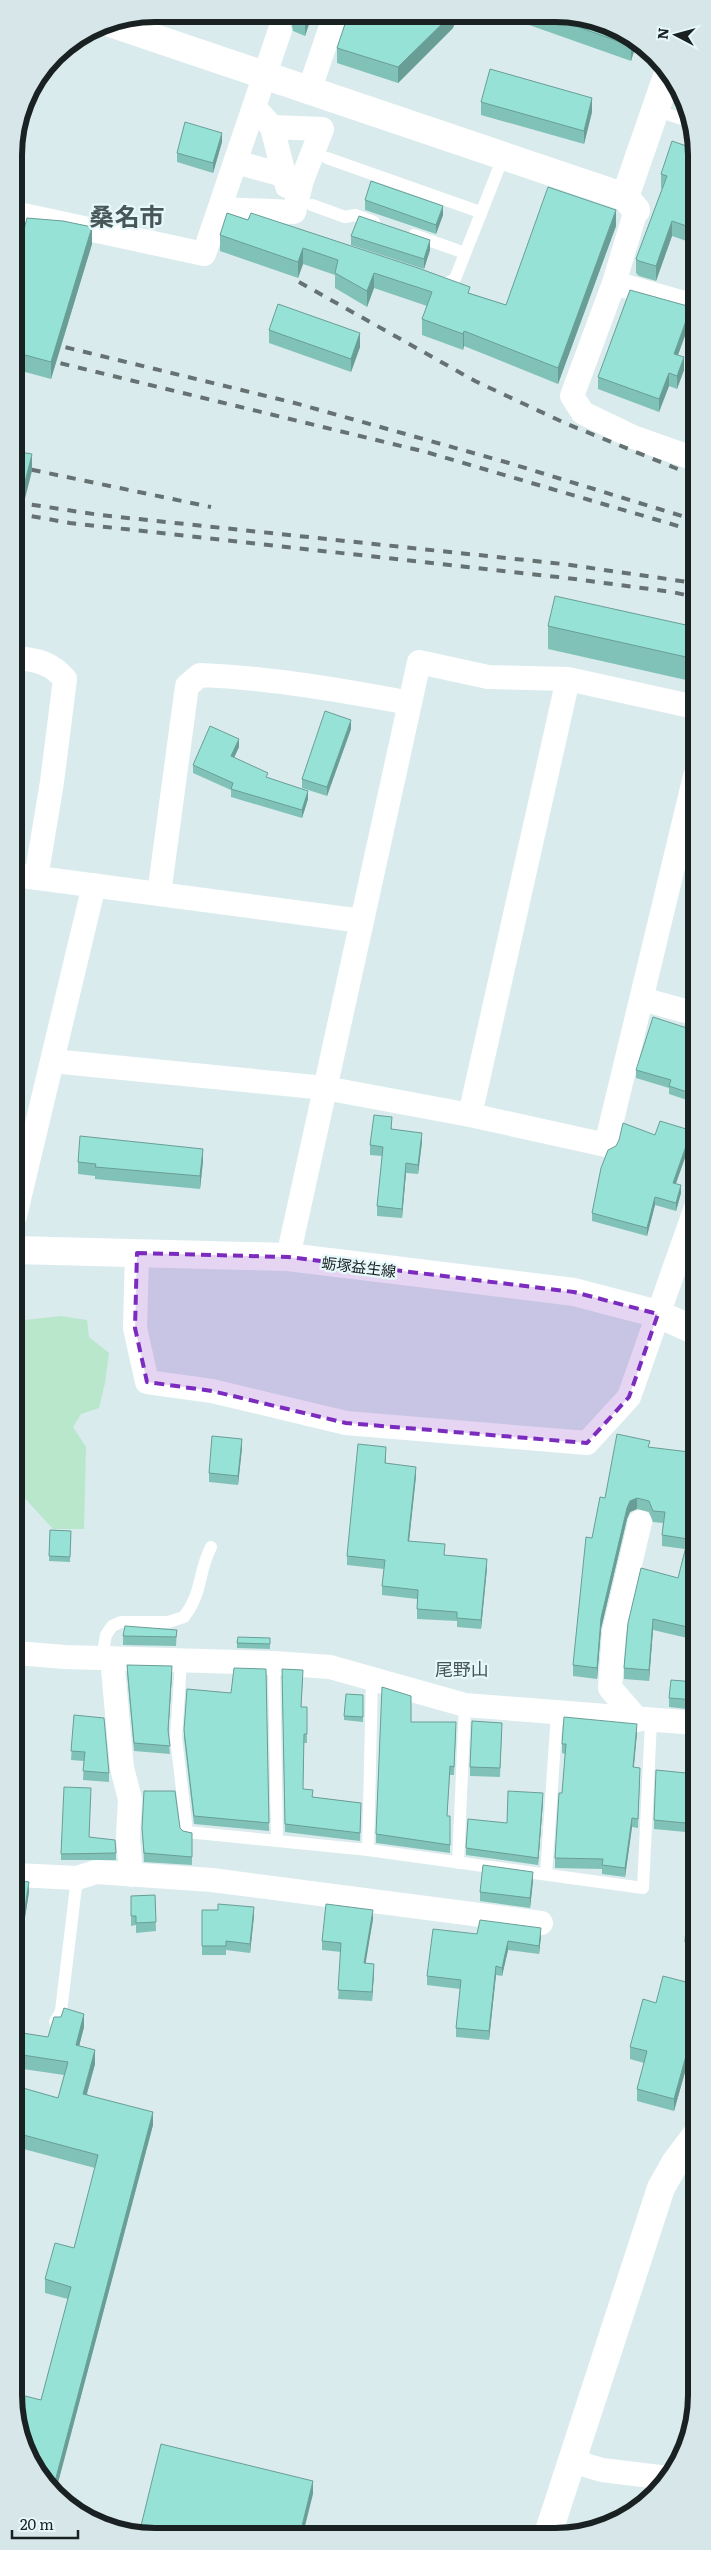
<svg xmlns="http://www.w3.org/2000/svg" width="711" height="2550" font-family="Literata,'Noto Sans JP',serif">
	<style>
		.green { fill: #b8e7cc }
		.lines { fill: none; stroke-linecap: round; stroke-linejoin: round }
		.lane { stroke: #fff; stroke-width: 12 }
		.street { stroke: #fff; stroke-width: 24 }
		.secondary { stroke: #fff; stroke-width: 28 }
		.rail { stroke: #667172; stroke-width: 4; stroke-dasharray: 9 9; stroke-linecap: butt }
		.wall { fill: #81c2b8 }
		.shaded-wall { fill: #699e96 }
		.building { fill: #96e2d6; stroke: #699e96 }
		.marked { fill: #7b2cbf; fill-opacity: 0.2; stroke: #7b2cbf; stroke-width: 4; stroke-dasharray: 10 6; stroke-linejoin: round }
		.labels { text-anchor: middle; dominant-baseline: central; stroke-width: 4.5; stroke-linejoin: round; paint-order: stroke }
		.street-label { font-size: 15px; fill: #1a2122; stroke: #e7f8fa }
		.quarter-label { font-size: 18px; fill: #485658; stroke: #e7f8fa }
		.town-label { font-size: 25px; font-weight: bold; fill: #485658; stroke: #e7f8fa }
		.rim { fill: none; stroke: #1a2122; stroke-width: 6 }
	</style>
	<rect width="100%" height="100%" fill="#daebed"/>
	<path class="green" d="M61,1316l26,4 2,17 20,16 -4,30 -6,25 -18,6 -8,13 13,20 -2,82h-31l-33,-36 -5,-35v-137z"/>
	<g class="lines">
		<path class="lane" d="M655,110l36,12
			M327,158l153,54
			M312,205l33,12 10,-2 19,7
			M414,235l51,18
			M437,281l8,3 10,-5 49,-124
			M102,1657l4,-22 6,-9 9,-4h47l16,-5c19,-25 14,-45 27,-70
			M181,1661l-5,77 11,94 181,18 275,38 8,-167
			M274,1663l3,177
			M368,1850l4,-171
			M458,1863l7,-158
			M546,1874l11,-161
			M55,2022l6,-11 16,-133"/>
		<path class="street" d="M309,91l26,-76
			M272,127l15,59
			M235,162l67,18 -4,16
			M220,209l74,3 8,-32 20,-51 -50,-2 -17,-19
			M636,210l-22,73 -42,113 11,17 50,24 62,22
			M14,213l190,41 76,-224
			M614,283l81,23
			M15,661l2,-3c21,2 34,5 48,21l-13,103 -16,96
			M15,875l347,46
			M159,894l28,-208 13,-11c72,3 140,15 210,28
			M642,999l54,15
			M52,1061l273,27 145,27 136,30 89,-369
			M470,1115l98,-436
			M15,1216l79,-331
			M137,1253l-2,75 12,54 65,9 134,32 241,20 42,-46 67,-190
			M288,1257l131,-595 69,15 80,2 127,28
			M16,1653l49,4 209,6 56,4 135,38 231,18
			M112,1658l10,110 8,31 -2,37 3,39
			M638,1720l-28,-32 4,-56 26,-110
			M16,1875l61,3 19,-6 116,8 329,43
			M572,2461l30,9 66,8"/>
		<path class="secondary" d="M110,23l515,174 11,13
			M625,197l42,-121
			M15,1250l273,7 286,35 84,22 38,17
			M548,2534l113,-346 14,-25 22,-29"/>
		<path class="rail" d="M299,282l176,99 92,43 128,52
			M48,343l243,59 218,61 186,57
			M43,359l383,93 269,79
			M14,466l197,41
			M14,502l86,13 463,49 132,19
			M14,513l56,10 497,55 105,14 23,5"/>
	</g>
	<path class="wall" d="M246,14l66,1 -7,21 -12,-5 -2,-10 -6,-4h-8l-8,6z
		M504,16l79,1 53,28 -5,16z
		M453,28l-55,55 -61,-20v-15z
		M481,102l111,10 -8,32 -103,-29z
		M222,142l-9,31 -36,-11v-9z
		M695,149v95l-23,-8 -16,45 -17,-5 -3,-3v-14l26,-70 -1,-1v-14z
		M365,200l78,15 -7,19 -71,-24z
		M227,213l279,92 110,-79 -58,158 -94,-38 -1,4 -41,-15v-16l5,-13 -53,-18 -7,19 -32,-19v-13l-32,-11 -5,14 -78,-27v-16z
		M351,236l79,14 -6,19 -73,-24z
		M92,244l-41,135 -37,-10v-102z
		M691,319l-13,36 6,15 -7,19 -8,-3 -10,26 -61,-23v-12z
		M269,330l91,17 -9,25 -82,-29z
		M548,626l147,1v55l-147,-33z
		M351,729l-24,67 -25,-8v-9z
		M239,747l-5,11 34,20 40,21 -6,19 -71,-21v-7l-38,-17v-8z
		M696,1031v72l-27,-9v-6l-33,-10v-8z
		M392,1127v2l30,13 -4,32 -12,-1 -4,45 -25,-2v-10l5,-50 -12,-1v-10z
		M696,1132v26l-10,-3 -10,29 5,9 -5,18 -21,-6 -8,31 -55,-15v-8l63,-78z
		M203,1161l-3,28 -105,-10v-3l-17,-2v-12z
		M696,1259v40l-7,-1v-9z
		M650,1447l38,18 8,12 -2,13h2v150l-43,-10 -4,51 -25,-2v-11l4,-45 50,-45 7,-29 -23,-3v-11l1,-12 -10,-1 -4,-10 -12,-3 -7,3 -3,7 -26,110 -4,50 -24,-3v-11l19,-127 13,-40z
		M242,1448l-4,37 -29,-3v-9z
		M386,1456v7l30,13 -7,65 36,14 42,13 -6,61 -24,-2v-6l-40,-2v-20l-35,-4v-9l2,-17 -37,-4v-9z
		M50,1530l21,1 -1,31 -21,-1z
		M177,1630l-1,16 -53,-1v-9z
		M270,1638v11l-33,-1v-5z
		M127,1665l45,9 -4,59 2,21 -36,-3 -7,-78z
		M266,1669l3,162 -75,-7 -10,-86v-8l47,-37z
		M282,1669l21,10 -2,28h6v36h-3l-1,46 10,8 48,6 -1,38 -75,-9z
		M696,1682v28l-27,-3v-9z
		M363,1695v27l-19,-2v-4z
		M74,1715l35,58v9l-26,-2 1,-19 -13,-1z
		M411,1722l45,9 -2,44h-4l-3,41h3v37l-74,-10v-9z
		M502,1732l-2,45 -30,-1v-9z
		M637,1733l-4,34 7,10 -2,51 -6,-1 -7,50 -23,-3v-5l-47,-1v-10l7,-65 3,-39 -3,-1v-9z
		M696,1774v59l-42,-4v-9z
		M543,1801l-5,64 -72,-10v-7z
		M142,1828h38l3,3 9,2v32l-48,-3z
		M89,1837l27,16v7h-55v-6z
		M16,1880l13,12 -9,57 -4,-1z
		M533,1881l-3,27 -50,-7v-9z
		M155,1895l1,36 -20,2v-8l-5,1v-30z
		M202,1910l52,6 -4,37 -24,-3v5h-24z
		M696,1911v41h-11v-10z
		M373,1919l-8,44 9,10 -2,28 -34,-2 3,-47 -19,-2v-9z
		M477,1934l64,2 -2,18 -31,-4 -6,26 -6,-1 -7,65 -33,-3v-9l4,-39 -33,-4v-9z
		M697,1985v73h-8l-15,53 -37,-10v-12l7,-26 -14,-4v-12l26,-44z
		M84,2027l-5,19 16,18 -8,30 66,31 -98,369 -39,-72 25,-22 27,-101 -23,-6v-14l29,-31 21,-80 -79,-21v-61l42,12 6,-23 -48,-7v-36l32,5z"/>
	<path class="shaded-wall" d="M269,14l8,1v2l-8,6z
		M307,15h5l-7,21v-16z
		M450,16h8l-5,12 -55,55v-16z
		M632,43l4,2 -5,16v-15z
		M592,98v14l-8,32v-13z
		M222,133v9l-9,31v-10z
		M443,206v9l-7,19v-9z
		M616,210v16l-58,158v-16z
		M672,221v15l-16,45v-15z
		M92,227v17l-41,135v-17z
		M430,240v10l-6,19v-10z
		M303,248v16l-5,14v-16z
		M374,273v15l-7,19v-16z
		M691,307v12l-17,47v-12z
		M464,331v15l-1,4v-16z
		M360,333v14l-9,25v-13z
		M684,357v13l-7,19v-13z
		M669,373v13l-10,26v-13z
		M32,454v17l-18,71v-16z
		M351,720v9l-24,67v-9z
		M239,739v8l-8,17v-8z
		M308,791v8l-6,19v-8z
		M422,1133v9l-4,32v-9z
		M686,1146v9l-13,36v-8z
		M203,1149v12l-3,28v-13z
		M406,1163v10l-4,45v-9z
		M681,1185v8l-5,18v-8z
		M655,1197v8l-8,31v-8z
		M242,1439v9l-4,37v-9z
		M696,1466v11l-3,24v-12z
		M416,1467v9l-8,75v-10z
		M637,1498v11l-7,3 -3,7 -26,110 -4,50v-11l4,-50 26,-110 3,-7z
		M487,1559v9l-6,61v-9z
		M653,1619v11l-4,51v-11z
		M172,1666v8l-4,63v-7z
		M637,1724v9l-4,44v-10z
		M543,1793v8l-5,64v-7z
		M632,1818v9l-7,50v-9z
		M533,1872v9l-3,27v-10z
		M29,1882v10l-9,57v-10z
		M254,1907v9l-4,37v-9z
		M373,1910v9l-9,54v-10z
		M541,1928v8l-2,18v-8z
		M508,1941v9l-6,26v-8z
		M374,1964v9l-2,28v-9z
		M496,1966v9l-7,65v-9z
		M84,2014v13l-8,31v-13z
		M689,2045v13l-15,53v-12z
		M95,2050v14l-12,43v-13z
		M153,2112v13l-98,369 -2,-5z
		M19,2179v13l-3,11v-13z
		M313,2481v13l-10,40h-3z"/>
	<path class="building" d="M293,15h14l-2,5 -12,-4z
		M348,15l102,1 -52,51 -61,-19z
		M548,16l35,1 49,26 -1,3z
		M490,69l102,29 -8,33 -103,-29z
		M185,122l37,11 -9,30 -36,-10z
		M672,141l23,8v80l-23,-8 -16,45 -17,-5 -3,-2 31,-83 -6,-2z
		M371,181l72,25 -7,19 -71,-25z
		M548,187l68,23 -58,158 -94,-37 -1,3 -41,-15 10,-27 -58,-19 -7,18 -32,-18 3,-13 -35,-12 -5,14 -78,-27 7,-22 21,7 3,-7 167,55 52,19 -2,6 38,12z
		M359,216l71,24 -6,19 -73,-23z
		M27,218l36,3 29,6 -41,135 -37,-10v-85z
		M630,290l61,17 -17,47 10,3 -7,19 -8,-3 -10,26 -61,-22z
		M278,304l82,29 -9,26 -82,-29z
		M14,451l18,3 -18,72z
		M555,596l140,31v32l-147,-33z
		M325,711l26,9 -24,67 -25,-8z
		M210,726l29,13 -8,17 37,17 -2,4 42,14 -6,19 -71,-21 2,-6 -40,-18z
		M653,1017l43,14v64l-27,-9 2,-6 -35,-10z
		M374,1115l18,2 -1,12 31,4 -4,32 -12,-2 -4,46 -25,-3 6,-59 -13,-2z
		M660,1121l36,11v18l-10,-4 -13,37 8,2 -5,18 -21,-6 -8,31 -55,-15 9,-45 7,-18 8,-4 3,-6 4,-17 32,12z
		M80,1136l123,13 -3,27 -105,-9 1,-3 -18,-2z
		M694,1259h2v31l-7,-1z
		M617,1434l33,7 -2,6 41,5 -2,13 9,1 -3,23 3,1v139l-43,-10 -4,51 -25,-2 4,-45 13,-55 37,10 10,-39 -26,-4 3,-23 -12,-1 -4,-10 -12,-3 -7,3 -3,7 -26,110 -4,50 -24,-3 13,-128 6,1 8,-41 5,1z
		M212,1436l30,3 -4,37 -29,-3z
		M358,1444l28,3 -1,16 31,4 -8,74 37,3 -1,11 43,4 -6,61 -24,-2v-6l-40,-3 1,-19 -36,-4 3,-26 -38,-4z
		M50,1530l21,1 -1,26 -21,-1z
		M125,1626l52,4 -1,7 -53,-1z
		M238,1637l32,1v6l-33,-1z
		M127,1665l45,1 -4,64 2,16 -36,-3z
		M234,1668l32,1 3,154 -75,-7 -10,-86 3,-41 44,4z
		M282,1669l21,1 -2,37h6v27h-3l-1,55 10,1 -1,7 49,6 -1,30 -75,-9z
		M671,1680l25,2v18l-27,-2z
		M382,1687l29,9v26h45l-2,45 -4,-1 -3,50h3v29l-74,-11z
		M346,1694l17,1v22l-19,-1z
		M74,1715l30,3 5,55 -26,-2 2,-19 -14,-1z
		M564,1717l73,7 -4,43 7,1 -2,51 -6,-1 -7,50 -23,-3 1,-6 -48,-1 4,-65h3l4,-49h-4z
		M472,1721l30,2 -2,45 -30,-1z
		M656,1770l40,4v50l-42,-4z
		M64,1787l27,1 -2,49 26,3 1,13 -55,1z
		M144,1791h31l5,37 3,3 9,2v24l-48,-4 -2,-25z
		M508,1791l35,2 -5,65 -72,-10 2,-29 39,4z
		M483,1865l50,7 -3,26 -50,-6z
		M16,1880l13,2 -9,57h-4z
		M155,1895l1,27 -20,1v-7h-5v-20z
		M218,1904l36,3 -4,37 -24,-3v5h-24v-36h16z
		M326,1904l47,6 -9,53 10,1 -2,28 -34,-2 3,-47 -19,-2z
		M687,1910l9,1v32l-11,-1z
		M480,1920l61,8 -2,18 -31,-5 -6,27 -6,-2 -7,65 -33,-3 5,-48 -34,-4 6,-47 44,5z
		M663,1976l34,9v61l-8,-1 -15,54 -37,-10 10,-38 -17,-4 13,-48 13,4z
		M64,2008l20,6 -8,31 19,5 -12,44 70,18 -100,377 -25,-46 1,-6 -5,-1 -8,-14v-27l1,-1 24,6 30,-113 -26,-8 10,-36 19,5 24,-93 -82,-22v-47l42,12 10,-36 -52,-8v-22l32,5 6,-20h7z
		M16,2178l3,1 -3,11z
		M161,2444l152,37 -13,53h-161z"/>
	<path class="marked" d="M137,1253l151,4 286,35 84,22 -29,83 -42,46 -241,-20 -134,-32 -65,-9 -12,-54z"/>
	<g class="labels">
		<g class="street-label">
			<text transform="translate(359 1266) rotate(7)">蛎塚益生線</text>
		</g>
		<g class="quarter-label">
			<text x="462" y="1668">尾野山</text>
		</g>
		<g class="town-label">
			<text x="127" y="215">桑名市</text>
		</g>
	</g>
	<path d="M0 0H711V2550H0ZM155 22H555A133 133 0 0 1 688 155V2395A133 133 0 0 1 555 2528H155A133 133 0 0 1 22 2395V155A133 133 0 0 1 155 22Z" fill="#d7e7e9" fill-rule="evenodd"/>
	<path class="rim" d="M155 22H555A133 133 0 0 1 688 155V2395A133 133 0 0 1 555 2528H155A133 133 0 0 1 22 2395V155A133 133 0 0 1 155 22Z"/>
	<g transform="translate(676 35) rotate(276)" stroke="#e7f8fa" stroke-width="4" paint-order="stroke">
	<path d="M0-4L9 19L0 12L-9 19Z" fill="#1a2122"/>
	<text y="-8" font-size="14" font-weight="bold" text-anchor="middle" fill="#1a2122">N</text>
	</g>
	<path d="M12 2530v8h66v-8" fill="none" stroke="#1a2122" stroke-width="2.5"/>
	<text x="20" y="2530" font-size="15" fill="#1a2122" stroke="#e7f8fa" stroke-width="4" paint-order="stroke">20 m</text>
</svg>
